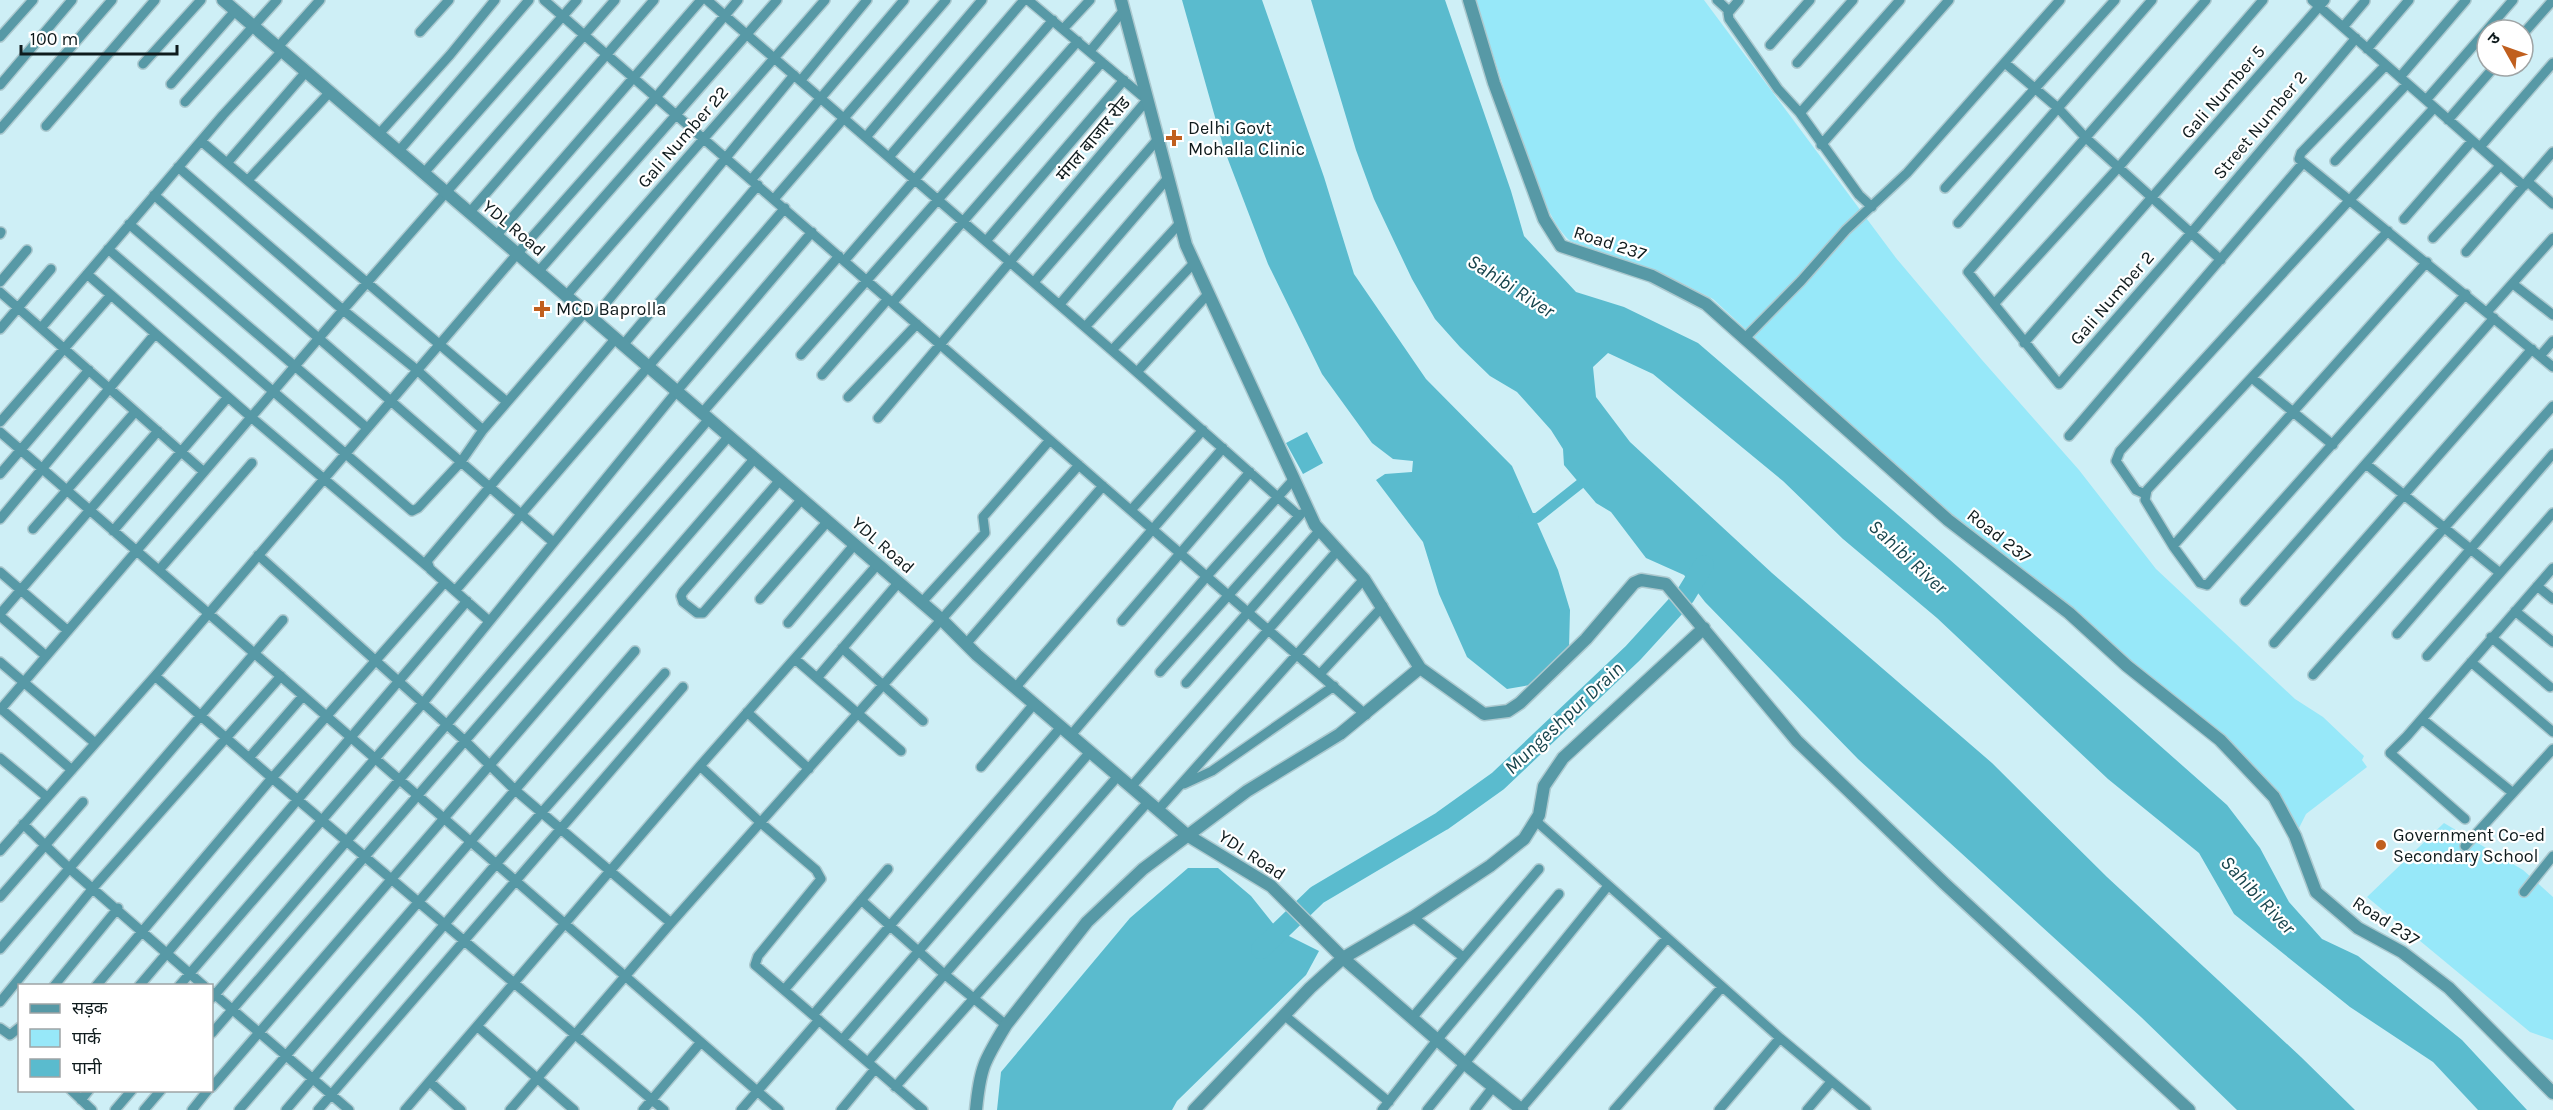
<svg xmlns="http://www.w3.org/2000/svg" width="2553" height="1110" font-family="Karla,'Noto Sans Devanagari',sans-serif">
	<style>
		.green { fill: #97e8f9 }
		.water { fill: #5abbce }
		.lines { fill: none; stroke-linecap: round; stroke-linejoin: round }
		.canal { stroke: #5abbce; stroke-width: 10 }
		.river { stroke: #5abbce; stroke-width: 20 }
		.minor-casing { stroke: #acc9cf; stroke-width: 12 }
		.tertiary-casing { stroke: #acc9cf; stroke-width: 15 }
		.minor { stroke: #5799a6; stroke-width: 9 }
		.tertiary { stroke: #5799a6; stroke-width: 12 }
		.poi-dot { fill: #c05f1e; stroke: #fff; stroke-width: 2 }
		.labels { text-anchor: middle; dominant-baseline: central; stroke-width: 4.5; stroke-linejoin: round; paint-order: stroke }
		.street-label { font-size: 18px; fill: #0f1b1d; stroke: #fff }
		.poi-label { font-size: 18px; fill: #0f1b1d; stroke: #fff; text-anchor: start }
		.water-label { font-size: 20px; font-style: italic; fill: #18454d; stroke: #fff }
	</style>
	<rect width="100%" height="100%" fill="#ceeff6"/>
	<path class="green" d="M1476,0h228l192,258 86,102 97,110 77,99 139,130 28,18 41,39 -2,4 5,7 -61,47 -9,18 -25,-42 -326,-275 -233,-216 -47,-24 -96,-34c-22,-21 -31,-55 -41,-82 -20,-53 -37,-106 -53,-159z
		M2444,823l79,47 30,27v143l-23,-8 -163,-135z"/>
	<path class="water" d="M1182,0h80l62,177 30,97 72,105 86,87 46,104 12,40 -1,39 -39,36 -23,4 -40,-32 -28,-63 -16,-52 -47,-62 9,-6 27,-2 1,-11 -20,-2 -21,-16 -50,-69 -54,-110 -44,-115z
		M1311,0h134l66,191 13,45 52,56 48,15 74,36 251,216 278,246 33,43 29,54 33,37 36,17 104,84 65,70h-49l-45,-48 -83,-55 -116,-93 -35,-61 -91,-74 -171,-161 -94,-79 -60,-58 -130,-107 -45,-21 -15,14 3,30 34,45 142,131 220,190 115,114 194,180 54,53h-118l-96,-93 -283,-258 -153,-157 -21,-27 -38,-17 -35,-46 -15,-9 -32,-38 -1,-16 -12,-19 -34,-38 -27,-16 -30,-29 -25,-28 -23,-40 -38,-80 -18,-49z
		M1307,432l16,31 -20,11 -17,-31z
		M1188,868h30l33,28 28,35 40,20 -13,24 -129,126 -5,9h-175l4,-38 129,-154z"/>
	<g class="lines">
		<path class="canal" d="M1523,518h14l43,-34"/>
		<path class="river" d="M1261,949l56,-54 125,-74 56,-40 135,-128 52,-57 19,-31"/>
		<g class="minor-casing">
			<path id="minor" d="M544,0l822,715
				M707,0l416,360 176,156
				M1717,0l12,11
				M1739,0l-11,13 1,6 49,70 22,24
				M2206,0l-238,272 91,112 132,-151 165,-195
				M2312,0l212,186
				M2343,27l22,-26
				M1063,29l27,-29
				M2487,30l26,-30
				M420,32l29,-32
				M2523,34l30,-34
				M0,37l33,-37
				M1770,45l40,-45
				M277,48l43,-48
				M2367,49l42,-49
				M1090,51l34,-41
				M1797,63l56,-63
				M2005,63l53,45 28,30 135,122
				M143,64l58,-64
				M2386,65l-85,88 -2,6 254,208
				M2400,77l66,-77
				M801,80l66,-80
				M171,84l64,-73
				M0,85l72,-85
				M2426,100l61,-70
				M185,102l92,-102
				M2448,120l47,-54
				M46,126l109,-126
				M0,129l112,-129
				M378,135l72,-80 45,-55
				M866,137l116,-137
				M201,141l306,261
				M1821,145l128,-145
				M2480,147l73,-84
				M398,152l131,-152
				M889,157l135,-157
				M2335,161l72,-77
				M227,163l78,-90
				M178,167l165,143 74,60 66,60
				M423,174l154,-174
				M248,180l81,-87
				M751,180l153,-180
				M2528,182l25,22
				M1945,188l170,-188
				M154,195l399,347
				M774,199l172,-199
				M1872,207l-13,-12 -59,-82 100,-113
				M469,213l185,-213
				M2404,219l68,-78
				M1958,223l194,-223
				M129,224l238,204
				M2388,231l-241,259 -2,10 28,46 254,-284
				M0,234l1,-2
				M496,236l205,-236
				M2433,238l67,-72
				M986,241l138,-161
				M108,249l304,262 6,-3 42,-45 23,-33 102,-118
				M2466,252l87,-100
				M845,260l208,-240
				M538,272l239,-272
				M87,274l164,143 177,150
				M0,282l27,-32
				M1034,282l124,-143
				M2513,284l40,31
				M0,292l204,180
				M566,296l259,-296
				M893,302l209,-240
				M1060,304l108,-126
				M1994,304l124,-136 145,-168
				M2487,312l66,-74
				M593,319l201,-244
				M1085,327l95,-104
				M41,328l182,-213 58,-63
				M0,329l51,-60
				M1745,338l56,-57 45,-51 61,-57 153,-173
				M2024,343l301,-343
				M623,345l135,-160
				M1112,350l82,-87
				M801,355l277,-314
				M2540,356l13,-15
				M1137,372l71,-78
				M822,375l66,-76
				M2252,378l81,67
				M848,397l69,-73
				M702,413l137,-157
				M878,418l269,-318 -119,-100
				M0,422l111,-127
				M0,432l779,678
				M2069,436l234,-273
				M2366,464l134,109
				M0,474l89,-104
				M780,480l-97,112 -2,4 2,6 14,11h6l99,-114
				M2145,494l-9,-4 -20,-29 4,-10 314,-343
				M1131,510l72,-80
				M0,519l155,-185
				M33,529l102,-117
				M113,531l115,-134
				M2173,546l27,37 7,2 259,-291
				M258,555l206,185 51,50 156,133
				M159,570l93,-107
				M0,572l68,59
				M2537,586l16,13
				M455,591l330,-383
				M760,599l68,-78
				M2245,601l249,-283
				M922,602l63,-69 -2,-16 67,-77
				M2515,611l38,31
				M0,614l158,-183
				M0,616l46,40
				M489,621l-59,-52 -3,-8 189,-223
				M1122,621l128,-149
				M788,623l67,-79
				M2397,634l156,-180
				M2491,637l59,50
				M2274,643l258,-294
				M966,644l137,-158
				M842,648l81,73
				M2427,656l126,-143
				M795,659l106,92
				M0,662l95,81
				M2471,662l82,70
				M1160,672l141,-158
				M1320,674l63,-68
				M2313,675l240,-269
				M155,676l117,102 392,332
				M817,678l82,-96
				M1186,683l134,-153
				M1015,688l208,-240
				M0,708l72,62
				M0,710l343,-400 272,-310
				M747,712l62,57
				M2422,719l91,74
				M1071,735l136,-159 87,-97
				M0,758l47,39
				M249,758l54,-62
				M700,766l61,57 55,47 5,9 -63,77 -3,9 168,145
				M981,767l53,-63
				M1184,784l28,-13 122,-85
				M1131,787l207,-237
				M1158,810l206,-231
				M2465,819l-75,-66 17,-17 146,-168
				M1536,821l244,217 86,72
				M23,824l46,44 135,118
				M2465,846l88,-97
				M0,851l155,-175 362,-422 140,-158 81,-96
				M2524,892l29,-36
				M0,897l83,-95
				M861,900l82,73 63,52
				M1413,917l50,40
				M0,949l283,-329
				M54,986l64,-78
				M96,986l176,-208 173,-196
				M139,986l328,-385
				M179,986l244,-283 254,-312 135,-159
				M784,990l104,-121
				M212,992l137,118
				M212,998l497,-579
				M0,1002l93,-114 188,-212
				M813,1015l248,-288
				M1284,1015l105,87
				M1412,1018l127,-149
				M478,1027l96,83
				M0,1028l10,7 10,-8
				M212,1033l517,-597
				M842,1040l248,-288
				M868,1062l250,-286
				M430,1082l31,28
				M212,1087l543,-629
				M895,1087l253,-285
				M71,1090l21,20
				M81,1100l8,-10
				M115,1110l17,-20
				M144,1110l17,-20
				M192,1110l16,-20
				M239,1110l396,-459
				M286,1110l211,-247 168,-190
				M318,1110l365,-423
				M405,1110l295,-344 178,-202
				M510,1110l161,-187 408,-458
				M643,1110l58,-68
				M741,1110l78,-90
				M841,1110l34,-41
				M1382,1110l55,-70 122,-146
				M1427,1110l181,-224
				M1475,1110l18,-23
				M1520,1110l147,-172
				M1614,1110l108,-123
				M1719,1110l61,-72
				M1807,1110l24,-28"/>
		</g>
		<g class="tertiary-casing">
			<path id="tertiary" d="M223,0l718,619 36,36 181,155 29,25 84,51 72,72 122,106 57,46
				M1121,0l65,245 129,280 49,54 56,89 64,46 24,-3 12,-8 66,-64 48,-56 7,-3 25,4 131,157 148,143 244,226
				M1469,0l25,83 50,136 17,27 91,30 54,28 242,216 121,93 58,53 93,74 54,57 21,39 21,56 42,36 44,24 47,36 104,105
				M976,1110c4,-42 8,-49 30,-85l81,-103 56,-53 104,-78 93,-57 80,-66
				M1194,1110l116,-122 33,-30 70,-41 77,-51 34,-27 15,-24 5,-29 19,-28 141,-130"/>
		</g>
		<use href="#minor" class="minor"/>
		<use href="#tertiary" class="tertiary"/>
	</g>
	<g class="poi-dot">
		<path d="M1171 129h6v6h6v6h-6v6h-6v-6h-6v-6h6z"/>
		<path d="M539 300h6v6h6v6h-6v6h-6v-6h-6v-6h6z"/>
		<circle cx="2381" cy="845" r="6"/>
	</g>
	<g class="labels">
		<g class="street-label">
			<text transform="translate(2223 92) rotate(-49)">Gali Number 5</text>
			<text transform="translate(2260 125) rotate(-50)">Street Number 2</text>
			<text transform="translate(683 137) rotate(-49)">Gali Number 22</text>
			<text transform="translate(1093 139) rotate(-50)">मंगल बाजार रोड</text>
			<text transform="translate(514 228) rotate(40)">YDL Road</text>
			<text transform="translate(1610 243) rotate(18)">Road 237</text>
			<text transform="translate(2112 298) rotate(-49)">Gali Number 2</text>
			<text transform="translate(1999 536) rotate(38)">Road 237</text>
			<text transform="translate(883 545) rotate(41)">YDL Road</text>
			<text transform="translate(1252 855) rotate(33)">YDL Road</text>
			<text transform="translate(2386 921) rotate(33)">Road 237</text>
		</g>
		<g class="poi-label">
			<text x="1188" y="128">Delhi Govt<tspan x="1188" dy="21">Mohalla Clinic</tspan></text>
			<text x="556" y="309">MCD Baprolla</text>
			<text x="2393" y="835">Government Co-ed<tspan x="2393" dy="21">Secondary School</tspan></text>
		</g>
		<g class="water-label">
			<text transform="translate(1511 286) rotate(33)">Sahibi River</text>
			<text transform="translate(1908 557) rotate(43)">Sahibi River</text>
			<text transform="translate(1564 718) rotate(-43)">Mungeshpur Drain</text>
			<text transform="translate(2258 895) rotate(47)">Sahibi River</text>
		</g>
	</g>
	<rect x="18" y="984" width="195" height="108" fill="#ffffff" stroke="#9fa4a5" stroke-width="1.5"/>
	<rect x="30" y="1004" width="30" height="9" fill="#5799a6" stroke="#9fa4a5" stroke-width="1.5"/>
	<text x="72" y="1014" font-size="18" fill="#0f1b1d">सड़क</text>
	<rect x="30" y="1029" width="30" height="18" fill="#97e8f9" stroke="#9fa4a5" stroke-width="1.5"/>
	<text x="72" y="1044" font-size="18" fill="#0f1b1d">पार्क</text>
	<rect x="30" y="1059" width="30" height="18" fill="#5abbce" stroke="#9fa4a5" stroke-width="1.5"/>
	<text x="72" y="1074" font-size="18" fill="#0f1b1d">पानी</text>
	<g transform="translate(2505 48) rotate(310)"><circle r="28" fill="#ffffff" stroke="#9fa4a5" stroke-width="1.5"/>
	<path d="M0-4.5L10 22L0 15L-10 22Z" fill="#c05f1e"/>
	<text y="-9" font-size="16" font-weight="bold" text-anchor="middle" fill="#0f1b1d">उ</text>
	</g>
	<path d="M21 45v9h156v-9" fill="none" stroke="#0f1b1d" stroke-width="3"/>
	<text x="30" y="45" font-size="18" fill="#0f1b1d" stroke="#ffffff" stroke-width="4.5" paint-order="stroke">100 m</text>
</svg>
